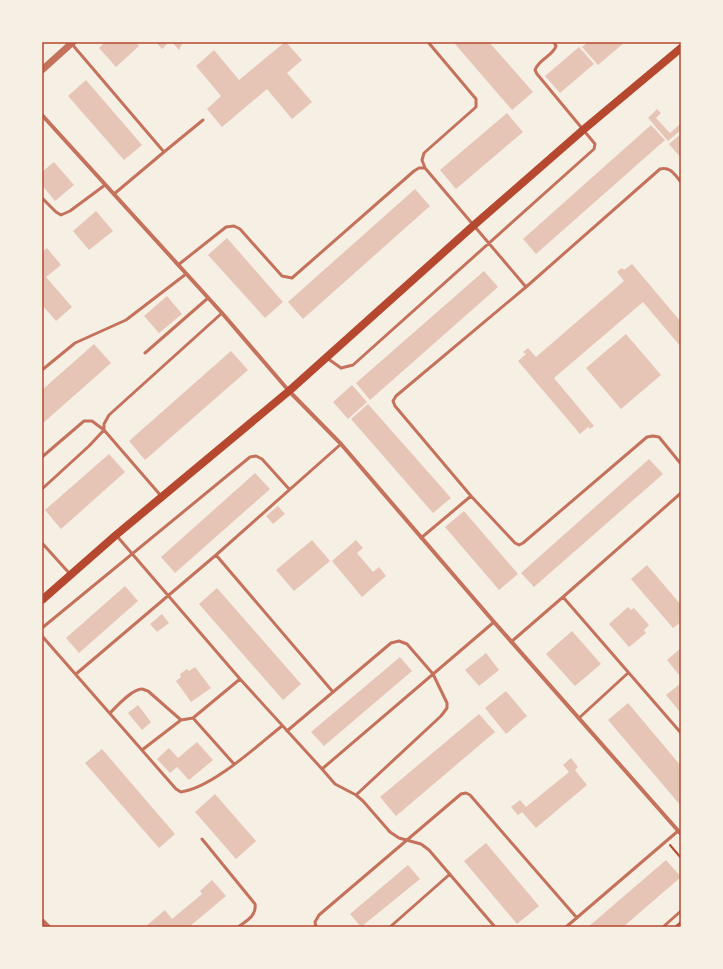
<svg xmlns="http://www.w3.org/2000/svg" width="723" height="969" font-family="Barlow,sans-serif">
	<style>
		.building { fill: #e6c5b7 }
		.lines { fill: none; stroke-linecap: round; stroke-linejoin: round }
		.path { stroke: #b5482f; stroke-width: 2 }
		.service { stroke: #c5725c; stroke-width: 3 }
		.minor { stroke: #c5725c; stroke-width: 4 }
		.tertiary { stroke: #c5725c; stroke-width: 7 }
		.secondary { stroke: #b5482f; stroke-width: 8 }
		.neatline { fill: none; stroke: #b5482f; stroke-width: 1.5 }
	</style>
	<rect width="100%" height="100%" fill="#f6efe4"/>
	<path class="building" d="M105,42h31l3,4 -23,21 -17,-19z
		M156,42h13l-7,7z
		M172,42h11l-4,8z
		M285,42h1l16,18 -15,13 25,29 -20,17 -25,-30 -45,38 -15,-18 14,-13 -25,-30 18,-16 25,30z
		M458,42h31l44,50 -21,18 -57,-66z
		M588,42h37l-27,23 -16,-18z
		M579,47l15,17 -34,29 -15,-17z
		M86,80l56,65 -18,15 -56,-64z
		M657,109l4,4 -5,5 14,15 10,-9 1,1v5l-13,11 -20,-23z
		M507,113l16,19 -67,57 -16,-19z
		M651,125l14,15 -129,114 -13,-15z
		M681,134v24l-12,-14z
		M54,162l20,23 -19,16 -13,-16v-13z
		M415,189l15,17 -127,113 -15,-17z
		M96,211l17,20 -24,19 -16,-19z
		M227,238l56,64 -18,16 -57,-63z
		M47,248l14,17 -15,12 26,30 -16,14 -14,-16v-53z
		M632,264l49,58v25l-38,-45 -89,76 40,48 -4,3 -2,-2 -8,7 -62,-73 8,-7 -3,-2 5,-4 8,9 88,-76 -7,-9 5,-4 2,2z
		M484,271l14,16 -128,113 -14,-17z
		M167,296l15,18 -23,19 -15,-17z
		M626,334l35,41 -40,34 -35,-41z
		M94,344l17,19 -69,61v-34z
		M231,351l17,19 -103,90 -16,-19z
		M352,385l15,17 -19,17 -15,-17z
		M368,404l83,94 -18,15 -82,-94z
		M109,454l16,18 -64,57 -16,-19z
		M649,459l14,15 -129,113 -13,-14z
		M255,473l15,16 -95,84 -14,-16z
		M278,506l7,8 -12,10 -7,-8z
		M464,511l54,63 -19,16 -54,-63z
		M312,540l18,21 -36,30 -18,-21z
		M356,540l7,8 -6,5 16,19 6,-5 7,9 -24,21 -30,-36z
		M647,565l34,40v17l-8,6 -42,-49z
		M125,586l13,15 -59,52 -13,-15z
		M217,588l84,96 -18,16 -84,-96z
		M628,607l3,3 3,-2 15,17 -5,5 2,3 -17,14 -20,-23z
		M162,614l7,9 -12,9 -7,-8z
		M572,631l29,33 -26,22 -29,-32z
		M681,648v26l-2,1 -12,-15z
		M486,653l13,17 -20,16 -14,-16z
		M400,657l12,14 -88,75 -13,-14z
		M195,667l16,21 -20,14 -15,-21 5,-4 -1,-3 7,-5 2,2z
		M681,683v30l-15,-18z
		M506,691l21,25 -21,18 -21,-26z
		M628,703l53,63v40l-73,-86z
		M138,705l13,17 -9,8 -14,-17z
		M479,714l16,18 -99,84 -16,-19z
		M197,742l16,18 -24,20 -12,-13 -7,6 -13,-14 12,-11 9,10z
		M102,749l73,85 -16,14 -74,-85z
		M571,758l7,9 -3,3 12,15 -51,43 -14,-16 -4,3 -7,-8 9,-7 6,7 43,-35 -6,-7z
		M215,794l41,47 -20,18 -41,-47z
		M486,843l53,63 -22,18 -53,-63z
		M666,860l15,17 -58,50h-35z
		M408,865l12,14 -59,48 -11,-13z
		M212,880l14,16 -37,31h-44l20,-17 7,9 30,-25 -2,-3z"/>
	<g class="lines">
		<path class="path" d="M670,845l11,13
			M675,927l6,-5"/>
		<path class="service" d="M71,43l93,109 -50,42
			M164,152l39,-32
			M425,168l-3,-8 2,-7 52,-46v-8l-48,-57
			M681,182c-6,-7 -11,-16 -21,-13l-134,118 -130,109 -3,5 2,5 76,90 44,47 4,2 4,-2 124,-106 6,-1 6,1 22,27
			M42,198l14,14 5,3 9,-4 35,-26
			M178,265l48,-38 8,-1 6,3 42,47 10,2 122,-107 5,-3h6l101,119
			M145,353l63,-55
			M327,358l14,10 12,-3 241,-216 1,-5 -58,-70 -2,-4c4,-11 18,-14 21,-24l-2,-4
			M42,370l33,-27 51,-23 60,-46
			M42,457l42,-36h8l12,9 -15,16 -47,43
			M162,497l-58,-67v-6l5,-9 113,-102
			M116,535l124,144 82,90 172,-147
			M421,538l50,-42
			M42,543l28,31
			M216,555l117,137
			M563,597l118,-104
			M42,628l208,-171 6,-1 6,3 27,30
			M42,636l134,153 5,3c31,-4 77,-47 101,-66
			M511,642l52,-45 118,136
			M76,674l140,-119 125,-111
			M110,713c7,-7 22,-24 32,-24 1,0 5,2 6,2l33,29 12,-2 41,46
			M193,718l47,-39
			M579,718l49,-45
			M287,731l104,-88 8,-2 8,3 26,30 14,29v5l-6,8 -85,79
			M142,750l39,-30
			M322,769l13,15 21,11 7,6 27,31 9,6 22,6 8,6 66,77
			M202,839l53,65c2,12 -9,17 -17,23
			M316,927l-1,-5 4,-7 142,-121 5,-1 4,2 107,123
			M390,927l60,-53
			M566,927l112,-96
			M663,927l18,-16"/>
		<path class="minor" d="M42,115l180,198 67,78 52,53 153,178 187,212"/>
		<path class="tertiary" d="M42,70l31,-28
			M42,922l5,5"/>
		<path class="secondary" d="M42,600l74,-65 173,-144 184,-165 110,-96 98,-82"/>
	</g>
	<rect width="723" height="969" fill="none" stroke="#f6efe4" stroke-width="86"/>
	<rect x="43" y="43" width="637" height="883" class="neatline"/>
</svg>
